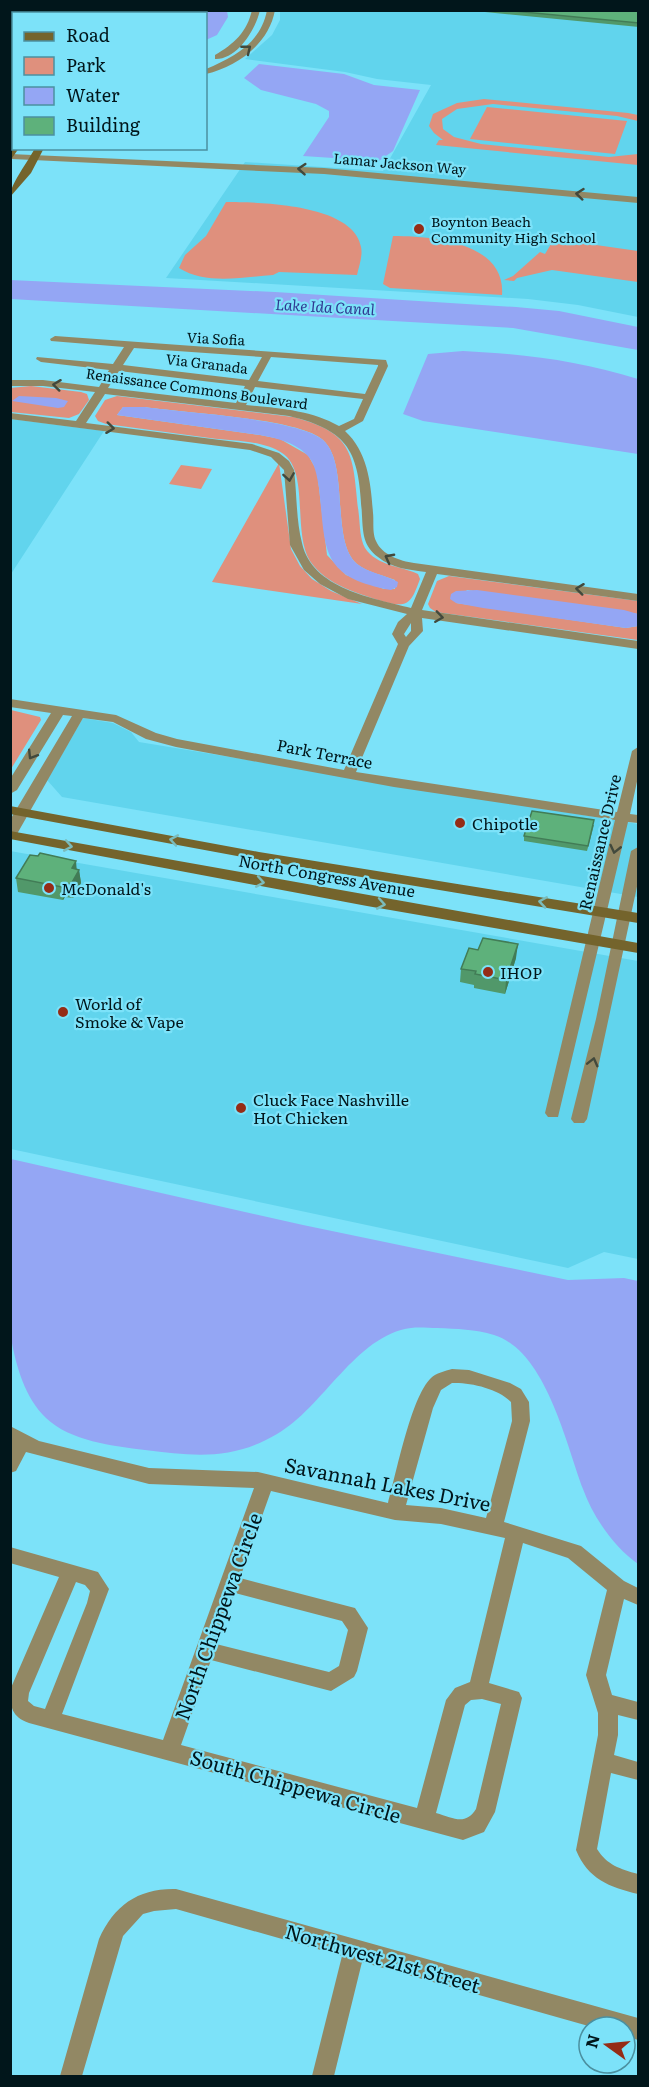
<svg xmlns="http://www.w3.org/2000/svg" width="649" height="2087" font-family="Literata,serif">
	<style>
		.built { fill: #61d4ed }
		.green { fill: #df907d; fill-rule: evenodd }
		.water { fill: #94a6f4 }
		.lines { fill: none; stroke-linecap: round; stroke-linejoin: round }
		.minor { fill: #928864; fill-rule: evenodd }
		.secondary { fill: #74642c; fill-rule: evenodd }
		.wall { fill: #51986a }
		.shaded-wall { fill: #427c56 }
		.building { fill: #5eb17b; stroke: #427c56; stroke-width: 1.5 }
		.oneway { stroke: #42493c }
		.oneway2 { stroke: #7abcbc }
		.poi-dot { fill: #952c16; stroke: #7ce2f9; stroke-width: 2 }
		.labels { text-anchor: middle; dominant-baseline: central; stroke-width: 4.5; stroke-linejoin: round; paint-order: stroke }
		.far-street-label { font-size: 14px; fill: #01161b; stroke: #7ce2f9 }
		.far-poi-label { font-size: 14px; fill: #01161b; stroke: #7ce2f9; text-anchor: start }
		.far-water-label { font-size: 15px; font-style: italic; fill: #303891; stroke: #7ce2f9 }
		.street-label { font-size: 16px; fill: #01161b; stroke: #7ce2f9 }
		.poi-label { font-size: 16px; fill: #01161b; stroke: #7ce2f9; text-anchor: start }
		.near-street-label { font-size: 20px; fill: #01161b; stroke: #7ce2f9 }
	</style>
	<rect width="100%" height="100%" fill="#7ce2f9"/>
	<path class="built" d="M280,11h358v306l-60,-12 -50,-6 -362,-21 79,-116 138,9 48,-86 -54,-6 -32,-7 -100,-13 27,-24 8,-15z
		M11,419l93,12 -93,143z
		M83,718l30,5 18,9 8,10 499,82v73l-576,-100 -15,-17z
		M10,851l628,110v298l-34,-7 -36,16 -557,-119z"/>
	<path class="green" d="M484,99l144,14 10,2v6l-21,-5 -124,-12 -36,5 -15,10 1,10 11,8 27,7 128,13 29,-3v11l-202,-20 3,-5h4l-9,-7 -5,-7 4,-12 24,-11z
		M487,107l140,14 -12,33 -145,-15z
		M226,202c34,0 128,2 135,45 2,9 -2,19 -4,28l-78,-3 -6,3c-31,2 -67,10 -94,-7l6,-13 21,-19z
		M393,236c39,0 113,6 109,59l-112,-7 -7,-4z
		M554,239l84,12v31l-86,-12 -35,8 -3,3 -10,-1 9,-4 27,-24 5,2z
		M31,386l50,6 6,2 2,6 -10,14 -10,4 -58,-6 -1,-24z
		M117,396l176,21c65,17 59,40 66,99 1,10 1,23 6,32 12,18 36,18 53,26l2,5c-8,21 -10,30 -35,23 -26,-8 -59,-17 -75,-41 -18,-29 0,-90 -28,-108 -20,-13 -49,-12 -72,-15 -35,-5 -69,-9 -104,-14l-8,-3 -3,-5 10,-16zM123,407h22c38,6 153,11 178,33 27,24 7,101 34,124 10,8 25,11 38,16v9h-11l-38,-14 -19,-20 -10,-84 -9,-16 -28,-16 -20,-4 -143,-20z
		M279,463l12,86 9,17 12,13 19,12 31,13 -150,-22z
		M181,465l31,4 -11,20 -32,-5z
		M449,576l189,25v13l-171,-24 -11,13 170,25 12,-2v14l-202,-28 -6,-4 -2,-4 9,-23z
		M11,710l29,7 1,3 -30,49z"/>
	<path class="water" d="M227,11l1,6 -11,18 -11,5v-26h-151l-3,-3z
		M259,64l85,10 30,11 46,5 -27,61 -14,10 -76,-5 26,-39v-6l-13,-7 -55,-14 -17,-12z
		M10,280l265,12 241,15 43,4 79,16v23l-125,-22 -502,-29z
		M463,351c62,3 117,10 175,28v75l-215,-33 -20,-7 25,-60z
		M19,396l37,2 12,3 -4,6 -6,1 -46,-7z
		M123,407h22c38,6 152,11 178,33 27,24 7,101 34,124 12,9 28,11 41,18l-1,5 -6,3c-72,-13 -65,-41 -72,-102 -2,-12 -4,-26 -13,-34 -12,-12 -30,-16 -46,-19l-143,-20z
		M477,590l147,20 14,4v12l-12,2 -143,-20 -27,-5 -6,-4 1,-5 5,-3z
		M11,1159l292,66 265,55 56,-2 14,3v283c-24,-17 -45,-47 -55,-75 -17,-45 -37,-138 -89,-154 -19,-6 -37,-6 -57,-7 -8,0 -18,-1 -26,0 -55,7 -88,80 -134,106 -45,27 -84,22 -132,16 -32,-4 -75,-9 -99,-32 -21,-20 -30,-52 -35,-80 -3,-18 -1,-39 -1,-58 0,-40 0,-80 1,-121z"/>
	<g class="lines">
		<path class="minor" d="M252,10h8c-4,19 -23,50 -45,49v-4c19,-11 32,-23 37,-45z
			M267,10h8c-6,34 -38,57 -69,64v-5c28,-12 55,-26 61,-59z
			M10,154l314,14 314,29v6l-314,-29 -312,-15z
			M55,336l331,24 2,6 -25,55 -18,10c23,21 26,53 28,82 1,8 -1,20 3,28 6,14 24,20 38,22l224,31v7l-201,-27 -15,36 216,31v8l-216,-31 1,13 -14,15 -53,126 261,40 15,-61 6,-4v30l-8,37 8,1v8l-10,-1 -70,295h-10l-3,-4 70,-293 -221,-33 -218,-40 -30,-8 -33,-17 -30,-4 -66,116 -7,4v-18l62,-104 -9,-1 -46,75 -7,4v-15l41,-66 -41,-6v-8l106,16 40,18 21,6 167,31 54,-126 -6,-10 6,-12 9,-8 -59,-15 -28,-15 -16,-14 -14,-25 -6,-75 -13,-13 -21,-7 -240,-31v-6l66,8 19,-29 -52,-6h-33v-6h33l56,7 10,-17 -68,-8 -5,-3 1,-2 76,7 11,-17 -73,-6 -1,-2zM134,348l128,9 -13,23 -126,-15zM271,357l107,8v1l-13,28 -107,-13zM119,371l126,15 -9,17 -128,-15zM255,387l108,12 -9,20 -15,7c-28,-16 -62,-18 -93,-21zM105,394l184,22c63,15 70,38 73,100 1,17 1,30 16,41 13,11 32,13 48,15l-15,36c-38,-10 -99,-19 -109,-65 -6,-23 -5,-49 -8,-73l-5,-9 -10,-8 -27,-9 -166,-21zM411,623v8l-5,6 -2,-3z
			M638,847v35l-51,237 -3,4h-10l-3,-4 25,-100 35,-168z
			M452,1369l17,1 41,13 11,6 8,13 1,19 -26,101 77,24 43,35 14,7v17l-14,-6 -18,76 6,20 26,7v18l-20,-5v20l-4,20 24,7v18l-27,-7 -14,76c10,16 23,20 41,25v20c-29,-7 -50,-15 -62,-44l22,-115v-22l-12,-38 21,-85 -39,-32 -45,-15 -34,140 30,9 3,6 -27,114 -11,20 -21,8 -434,-117c-17,-6 -19,-16 -19,-33l49,-113 -49,-14v-16l88,25 11,17 -47,125 101,26 91,-252 -105,-4 -123,-32 -10,19 -6,2v-47l29,15 110,27 109,4 130,31c8,-28 23,-106 43,-125 5,-5 14,-7 21,-9zM452,1383c18,-1 47,6 59,19l1,19 -26,97 -45,-10 -35,-3 27,-97 8,-18zM271,1491l124,29 46,4 64,14 -35,144 -15,6 -9,12 -29,108 -236,-63 30,-85 120,31 23,-14 3,-6 11,-43 -13,-20 -115,-30zM76,1582l9,3 5,6 -3,12 -42,106 -11,-3 -6,-5 1,-8zM235,1593l107,28 6,9 -9,36 -10,6 -113,-28zM482,1699l19,5 -25,105c-11,17 -22,9 -40,4l29,-108 6,-5z
			M176,1889l462,129v22l-13,-4v-9h-33l-230,-65 -28,114h-22l30,-120 -166,-47 -22,2 -11,3 -20,22 -41,140h-22l39,-137c15,-34 40,-51 77,-50z"/>
		<path class="secondary" d="M10,11l6,3h-2v4l-4,-1z
			M10,39l4,1v8l-4,-1z
			M14,146v2h5l-9,13v-13z
			M35,148h9l-13,25 -21,24c0,-13 18,-35 25,-49z
			M10,806l249,46 379,61v10l-379,-63 -249,-46z
			M10,831l628,112v10l-271,-47 -357,-67z"/>
	</g>
	<path class="wall" d="M465,10h174v17z
		M594,825l-7,26 -63,-10v-5z
		M77,869l2,1 2,13 -8,15 -8,-1 -2,3 -45,-8 -2,-14z
		M516,958l-11,36 -31,-6v-3l-14,-3 1,-13z"/>
	<path class="shaded-wall" d="M76,861l1,12 2,-3 2,13 -8,15 -2,-14 1,-16z
		M64,883l1,14 -2,3 -1,-13z
		M518,944l-2,14 -11,36 1,-14z"/>
	<path class="building" d="M504,10h135v13z
		M532,811l62,9 -6,26 -64,-10z
		M40,853l36,8 -4,7 7,2 -8,14 -7,-1 -2,4 -46,-9 14,-23 8,1z
		M483,938l35,6 -12,36 -31,-6 1,-3 -15,-2 8,-21 9,2z"/>
	<defs><path id="oneway-chevron" d="M-2-3.5L2.5 0L-2 3.5" fill="none" stroke-width="1.6" stroke-linecap="round" stroke-linejoin="round" transform="scale(1.5)"/></defs>
	<g class="oneway">
		<use href="#oneway-chevron" transform="translate(247 49) rotate(-39)"/>
		<use href="#oneway-chevron" transform="translate(302 169) rotate(-176)"/>
		<use href="#oneway-chevron" transform="translate(580 194) rotate(-174)"/>
		<use href="#oneway-chevron" transform="translate(57 385) rotate(-173)"/>
		<use href="#oneway-chevron" transform="translate(110 428) rotate(7)"/>
		<use href="#oneway-chevron" transform="translate(289 477) rotate(81)"/>
		<use href="#oneway-chevron" transform="translate(389 558) rotate(-152)"/>
		<use href="#oneway-chevron" transform="translate(580 589) rotate(-173)"/>
		<use href="#oneway-chevron" transform="translate(439 617) rotate(8)"/>
		<use href="#oneway-chevron" transform="translate(32 755) rotate(122)"/>
		<use href="#oneway-chevron" transform="translate(615 849) rotate(103)"/>
		<use href="#oneway-chevron" transform="translate(593 1062) rotate(-76)"/>
	</g>
	<g class="oneway2">
		<use href="#oneway-chevron" transform="translate(174 840) rotate(-170)"/>
		<use href="#oneway-chevron" transform="translate(68 846) rotate(10)"/>
		<use href="#oneway-chevron" transform="translate(260 882) rotate(10)"/>
		<use href="#oneway-chevron" transform="translate(543 902) rotate(-171)"/>
		<use href="#oneway-chevron" transform="translate(381 904) rotate(10)"/>
	</g>
	<g class="poi-dot">
		<circle cx="419" cy="229" r="6"/>
		<circle cx="460" cy="823" r="6"/>
		<circle cx="49" cy="888" r="6"/>
		<circle cx="488" cy="972" r="6"/>
		<circle cx="63" cy="1012" r="6"/>
		<circle cx="241" cy="1108" r="6"/>
	</g>
	<g class="labels">
		<g class="far-street-label">
			<text transform="translate(400 163) rotate(5)">Lamar Jackson Way</text>
			<text transform="translate(216 338) rotate(3)">Via Sofia</text>
			<text transform="translate(207 363) rotate(7)">Via Granada</text>
			<text transform="translate(197 388) rotate(8)">Renaissance Commons Boulevard</text>
		</g>
		<g class="far-poi-label">
			<text x="431" y="221">Boynton Beach<tspan x="431" dy="16">Community High School</tspan></text>
		</g>
		<g class="far-water-label">
			<text transform="translate(325 306) rotate(3)">Lake Ida Canal</text>
		</g>
		<g class="street-label">
			<text transform="translate(325 753) rotate(11)">Park Terrace</text>
			<text transform="translate(599 842) rotate(-77)">Renaissance Drive</text>
			<text transform="translate(327 875) rotate(10)">North Congress Avenue</text>
		</g>
		<g class="poi-label">
			<text x="472" y="823">Chipotle</text>
			<text x="61" y="888">McDonald's</text>
			<text x="500" y="972">IHOP</text>
			<text x="75" y="1003">World of<tspan x="75" dy="18">Smoke &amp; Vape</tspan></text>
			<text x="253" y="1099">Cluck Face Nashville<tspan x="253" dy="18">Hot Chicken</tspan></text>
		</g>
		<g class="near-street-label">
			<text transform="translate(388 1483) rotate(11)">Savannah Lakes Drive</text>
			<text transform="translate(217 1616) rotate(-70)">North Chippewa Circle</text>
			<text transform="translate(296 1785) rotate(16)">South Chippewa Circle</text>
			<text transform="translate(383 1957) rotate(16)">Northwest 21st Street</text>
		</g>
	</g>
	<rect width="649" height="2087" fill="none" stroke="#01161b" stroke-width="24"/>
	<rect x="12" y="12" width="195" height="138" fill="#7ce2f9" stroke="#4b90a0" stroke-width="1.5"/>
	<rect x="24" y="32" width="30" height="9" fill="#74642c" stroke="#4b90a0" stroke-width="1.5"/>
	<text x="66" y="42" font-size="18" fill="#01161b">Road</text>
	<rect x="24" y="57" width="30" height="18" fill="#df907d" stroke="#4b90a0" stroke-width="1.5"/>
	<text x="66" y="72" font-size="18" fill="#01161b">Park</text>
	<rect x="24" y="87" width="30" height="18" fill="#94a6f4" stroke="#4b90a0" stroke-width="1.5"/>
	<text x="66" y="102" font-size="18" fill="#01161b">Water</text>
	<rect x="24" y="117" width="30" height="18" fill="#5eb17b" stroke="#4b90a0" stroke-width="1.5"/>
	<text x="66" y="132" font-size="18" fill="#01161b">Building</text>
	<g transform="translate(607 2045) rotate(285)"><circle r="28" fill="#7ce2f9" stroke="#4b90a0" stroke-width="1.5"/>
	<path d="M0-4.5L10 22L0 15L-10 22Z" fill="#952c16"/>
	<text y="-9" font-size="16" font-weight="bold" text-anchor="middle" fill="#01161b">N</text>
	</g>
</svg>
